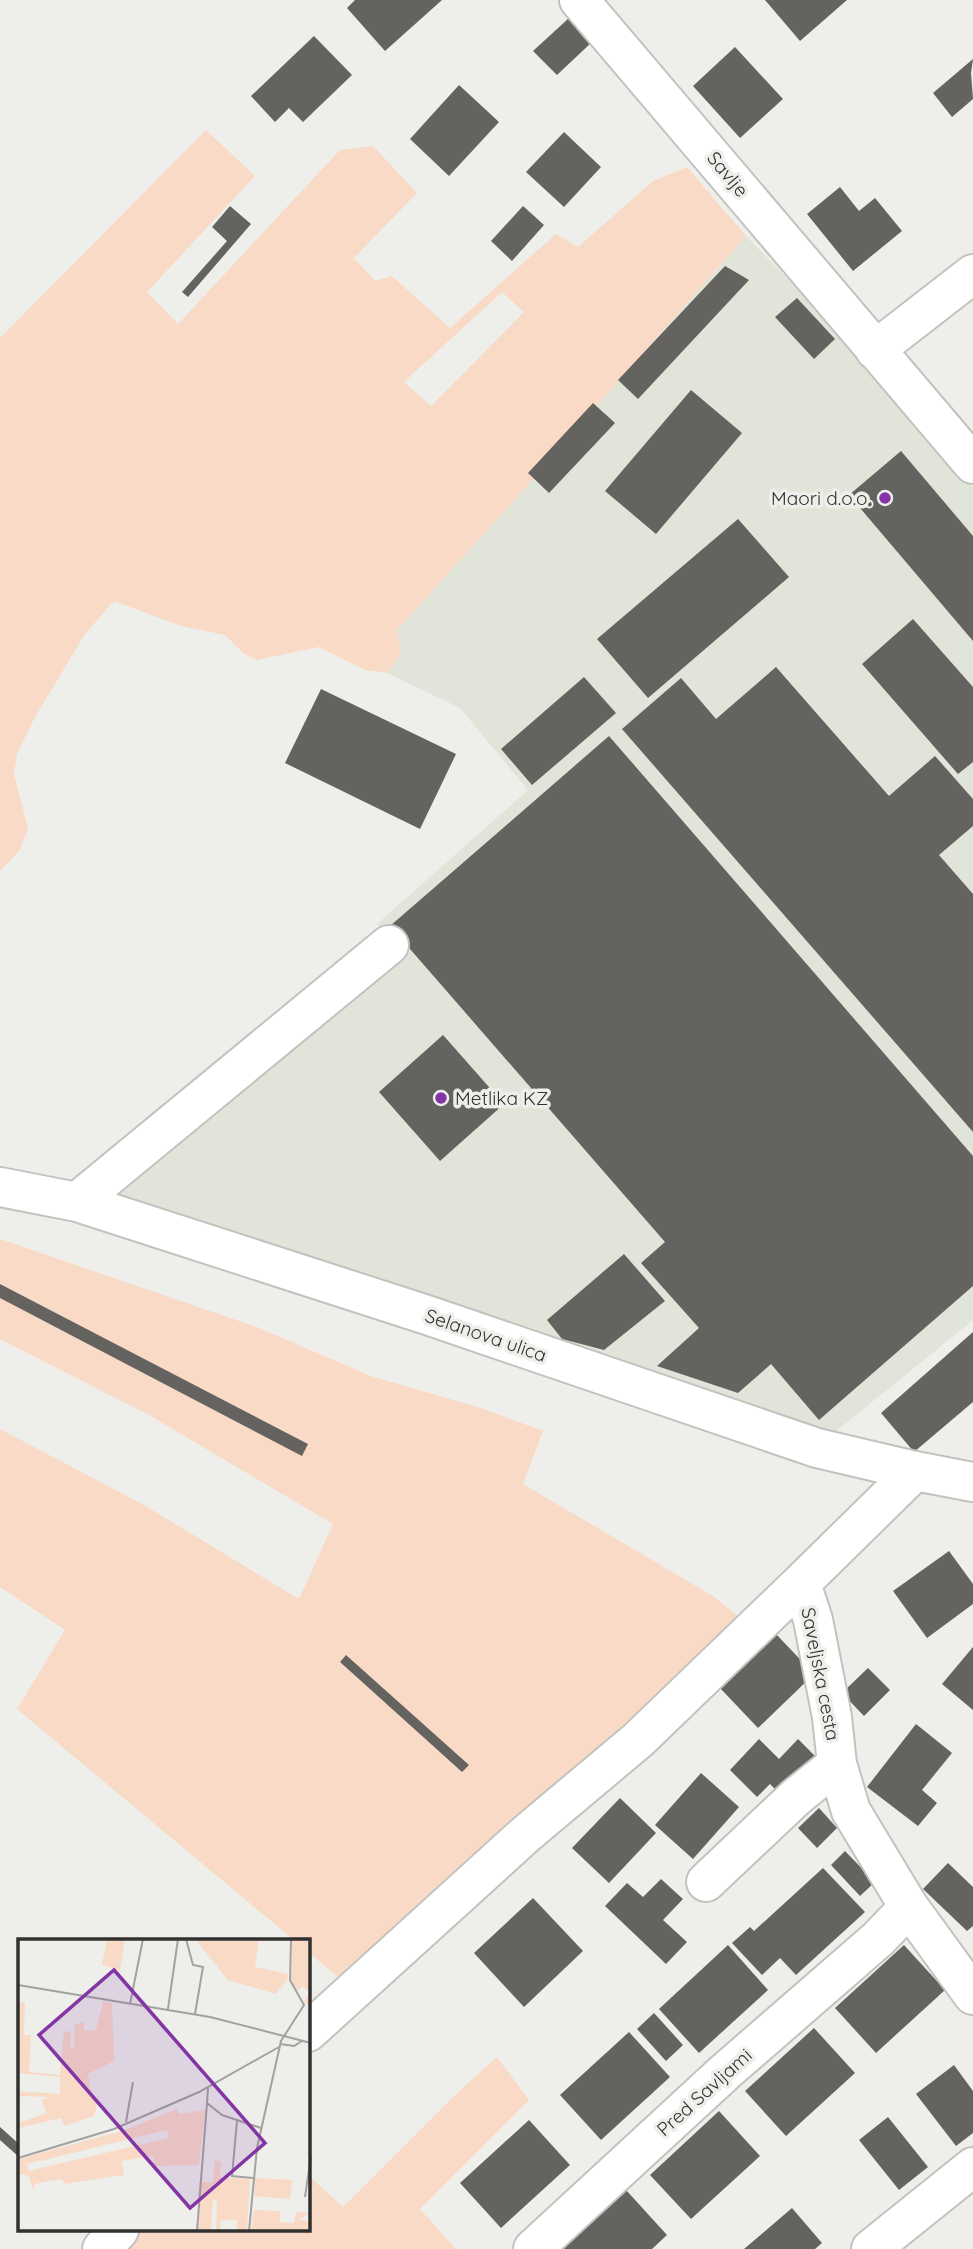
<svg xmlns="http://www.w3.org/2000/svg" width="973" height="2249" font-family="Quicksand,sans-serif">
	<style>
		.built { fill: #e0e4d9 }
		.green { fill: #f9dac7; fill-rule: evenodd }
		.building { fill: #64635f }
		.lines { fill: none; stroke-linecap: round; stroke-linejoin: round }
		.minor-casing { stroke: #c2c3bf; stroke-width: 42 }
		.minor { stroke: #fff; stroke-width: 38 }
		.poi-dot { fill: #8335a6; stroke: #eeefea; stroke-width: 2.5 }
		.labels { text-anchor: middle; dominant-baseline: central; stroke-width: 7; stroke-linejoin: round; paint-order: stroke }
		.street-label { font-size: 19px; fill: #313230; stroke: #eeefea }
		.poi-label { font-size: 19px; fill: #313230; stroke: #eeefea; text-anchor: end }
		.inset-road { fill: none; stroke: #a2a3a0; stroke-width: 2 }
		.view { fill: #8335a6; fill-opacity: 0.15; stroke: #8335a6; stroke-width: 3.5 }
		.inset-edge { fill: none; stroke: #313230; stroke-width: 3.5 }
	</style>
	<rect width="100%" height="100%" fill="#eeefea"/>
	<path class="built" d="M746,236l99,102 128,149v833l-139,113 -724,-241 288,-244 -21,-24 151,-134 -68,-82 -73,-35 14,-18 -5,-25 106,-116z"/>
	<path class="green" d="M206,130l49,46 -108,116 31,32 162,-174 33,-4 44,47 -63,65 21,23 17,-5 58,52 106,-94 22,13 75,-66 34,-14 59,69 -244,278 -105,116 4,25 -14,18 -22,-3 -46,-23 -63,13 -13,-7 -18,-18 -44,-9 -67,-25 -29,33 -51,85 -17,35 -3,20 14,55 -9,22 -19,20v-533zM502,292l22,20 -93,94 -27,-24z
		M0,1239l257,88 114,49 113,33 59,22 -20,53 190,112 32,26 -400,361 -37,-31v-11h-13l-278,-232 48,-79 -65,-43v-158l144,76 155,94 34,-75 -184,-109 -149,-76z
		M497,2057l32,43 -109,109 36,40h-343l17,-19h178v-55l35,32 113,-113z"/>
	<path class="building" d="M355,0h87l-57,51 -38,-43z
		M765,0h82l-47,41z
		M569,18l23,24 -35,33 -24,-24z
		M314,36l38,39 -49,47 -14,-14 -14,14 -24,-26z
		M735,47l48,52 -43,39 -47,-52z
		M973,59l-2,14 2,26 -21,18 -19,-24z
		M459,85l40,37 -50,54 -39,-37z
		M564,132l37,35 -37,40 -38,-35z
		M840,187l19,24 16,-13 27,33 -49,40 -46,-57z
		M230,206l21,18 -63,73 -6,-5 45,-51 -15,-14z
		M523,206l21,19 -32,36 -21,-20z
		M725,266l24,14 -111,119 -20,-19z
		M797,298l38,41 -21,20 -39,-42z
		M691,390l51,43 -86,101 -51,-43z
		M593,403l22,20 -66,70 -21,-20z
		M901,451l72,85v105l-124,-146z
		M738,519l51,58 -141,121 -51,-59z
		M913,619l60,68v75l-15,12 -96,-110z
		M776,667l113,129 46,-40 38,43v27l-34,29 34,39v238l-351,-403 59,-51 35,41z
		M584,677l32,36 -84,72 -31,-36z
		M321,689l135,65 -36,75 -135,-66z
		M609,736l364,420v130l-154,134 -48,-56 -33,29 -81,-27 42,-38 -58,-65 24,-21 -275,-316z
		M443,1035l61,69 -64,57 -61,-69z
		M624,1254l41,47 -61,49 -42,-11 -15,-19z
		M0,1284l308,160 -6,12 -302,-158z
		M973,1332v70l-59,50 -33,-39z
		M949,1551l24,33v20l-46,34 -34,-47z
		M776,1634l38,40 -56,54 -38,-40z
		M973,1647v63l-31,-26z
		M346,1655l123,110 -7,7 -122,-110z
		M868,1668l22,22 -26,26 -22,-23z
		M916,1724l36,29 -30,37 15,13 -19,23 -51,-39z
		M759,1739l20,20 19,-20 18,18 -36,37 -10,-10 -13,13 -27,-27z
		M701,1773l38,34 -46,52 -38,-34z
		M620,1798l36,35 -47,50 -37,-35z
		M819,1808l18,20 -20,20 -19,-20z
		M845,1851l30,31 -15,14 -29,-31z
		M948,1863l25,24v39l-6,5 -44,-42z
		M823,1868l42,44 -69,63 -16,-17 -18,17 -30,-32 18,-16 4,4z
		M661,1879l22,20 -20,21 24,22 -21,22 -61,-58 22,-23 16,14z
		M533,1898l50,53 -59,56 -50,-54z
		M728,1945l40,45 -69,63 -40,-44z
		M904,1945l41,45 -69,63 -41,-45z
		M654,2013l29,32 -17,16 -29,-32z
		M814,2028l41,45 -69,63 -41,-45z
		M629,2032l41,45 -69,63 -41,-45z
		M954,2065l19,26v42l-17,13 -40,-52z
		M719,2111l41,45 -69,63 -41,-44z
		M888,2117l40,50 -29,23 -40,-50z
		M529,2120l41,45 -69,63 -41,-45z
		M0,2127l19,17v13l-19,-17z
		M626,2190l41,45 -15,14h-91z
		M792,2208l30,35 -7,6h-71z"/>
	<g class="lines">
		<g class="minor-casing">
			<path id="minor" d="M579,0l394,464
				M875,350l98,-76
				M0,1187l77,15 350,113 390,133 98,23 58,11
				M77,1202l312,-257
				M915,1471l-114,112 12,37 19,97 5,47 14,47 58,96 64,88
				M706,1882l90,-85 41,-33
				M308,2032l218,-198 112,-94 163,-157
				M102,2249l17,-19
				M533,2249l192,-177 153,-133 31,-32
				M871,2249l102,-82"/>
		</g>
		<use href="#minor" class="minor"/>
	</g>
	<g class="poi-dot">
		<circle cx="885" cy="498" r="7"/>
		<circle cx="441" cy="1098" r="7"/>
	</g>
	<g class="labels">
		<g class="street-label">
			<text transform="translate(728 174) rotate(50)">Savlje</text>
			<text transform="translate(486 1335) rotate(19)">Selanova ulica</text>
			<text transform="translate(821 1674) rotate(79)">Saveljska cesta</text>
			<text transform="translate(704 2092) rotate(-42)">Pred Savljami</text>
		</g>
		<g class="poi-label">
			<text x="871" y="498">Maori d.o.o.</text>
			<text x="455" y="1098" text-anchor="start">Metlika KZ</text>
		</g>
	</g>
	<g transform="translate(18 1939)">
		<rect width="292" height="292" fill="#eeefea"/>
		<path d="M89,0h18l-5,31 -18,-5zM177,0h64l-4,28 33,7v5l-12,15 -48,-14zM274,0h18v68l-6,-6 6,-8 -8,-7 -4,5 -7,-11zM0,63l7,1 -1,32h7l-2,37 31,3 4,-44 7,1 -1,15 4,1 1,-24 9,-2v9l12,-1 7,-28 9,1 2,58 -26,13 3,18 7,7 -4,17 -30,10 -3,-8 -43,10v-5l29,-10 -6,-13 7,-3 -30,-1v-5l42,3v-17l-42,-4zM159,170l2,5 26,-4 -6,55 -44,1 -2,-10 -31,5 2,14 -60,9 -2,-5 -18,3 -9,2 -2,6 -4,-14 -11,-2v-15l104,-28zM149,191l2,8 -141,33 -1,-7zM197,221l6,2 -1,15 30,2 -3,52h-10v-11h-16l-1,11h-4l1,-30 -4,-1 -2,31h-13l1,-49h14zM237,239l37,2 -2,19 -36,-3zM236,271l26,1v11l14,1 2,-11 14,1 -11,7 11,1v10h-59z" fill="#f9dac7" fill-rule="evenodd"/>
		<path class="inset-road" d="M168,0l7,26 10,2 -8,47M0,46l192,32 101,26M112,65l13,-65M150,70l10,-70M262,105l14,2 8,-5M190,149l-1,15 15,12 39,13M219,182l-5,55 21,2M108,183l7,-40M0,219l96,-29 85,-37 80,-45M287,258l6,-41M179,292l10,-128M231,292l8,-83 24,-107 23,-36 -14,-25 1,-41"/>
		<path class="view" d="M96,31l151,173 -75,65 -151,-173z"/>
		<rect width="292" height="292" class="inset-edge"/>
	</g>
</svg>
